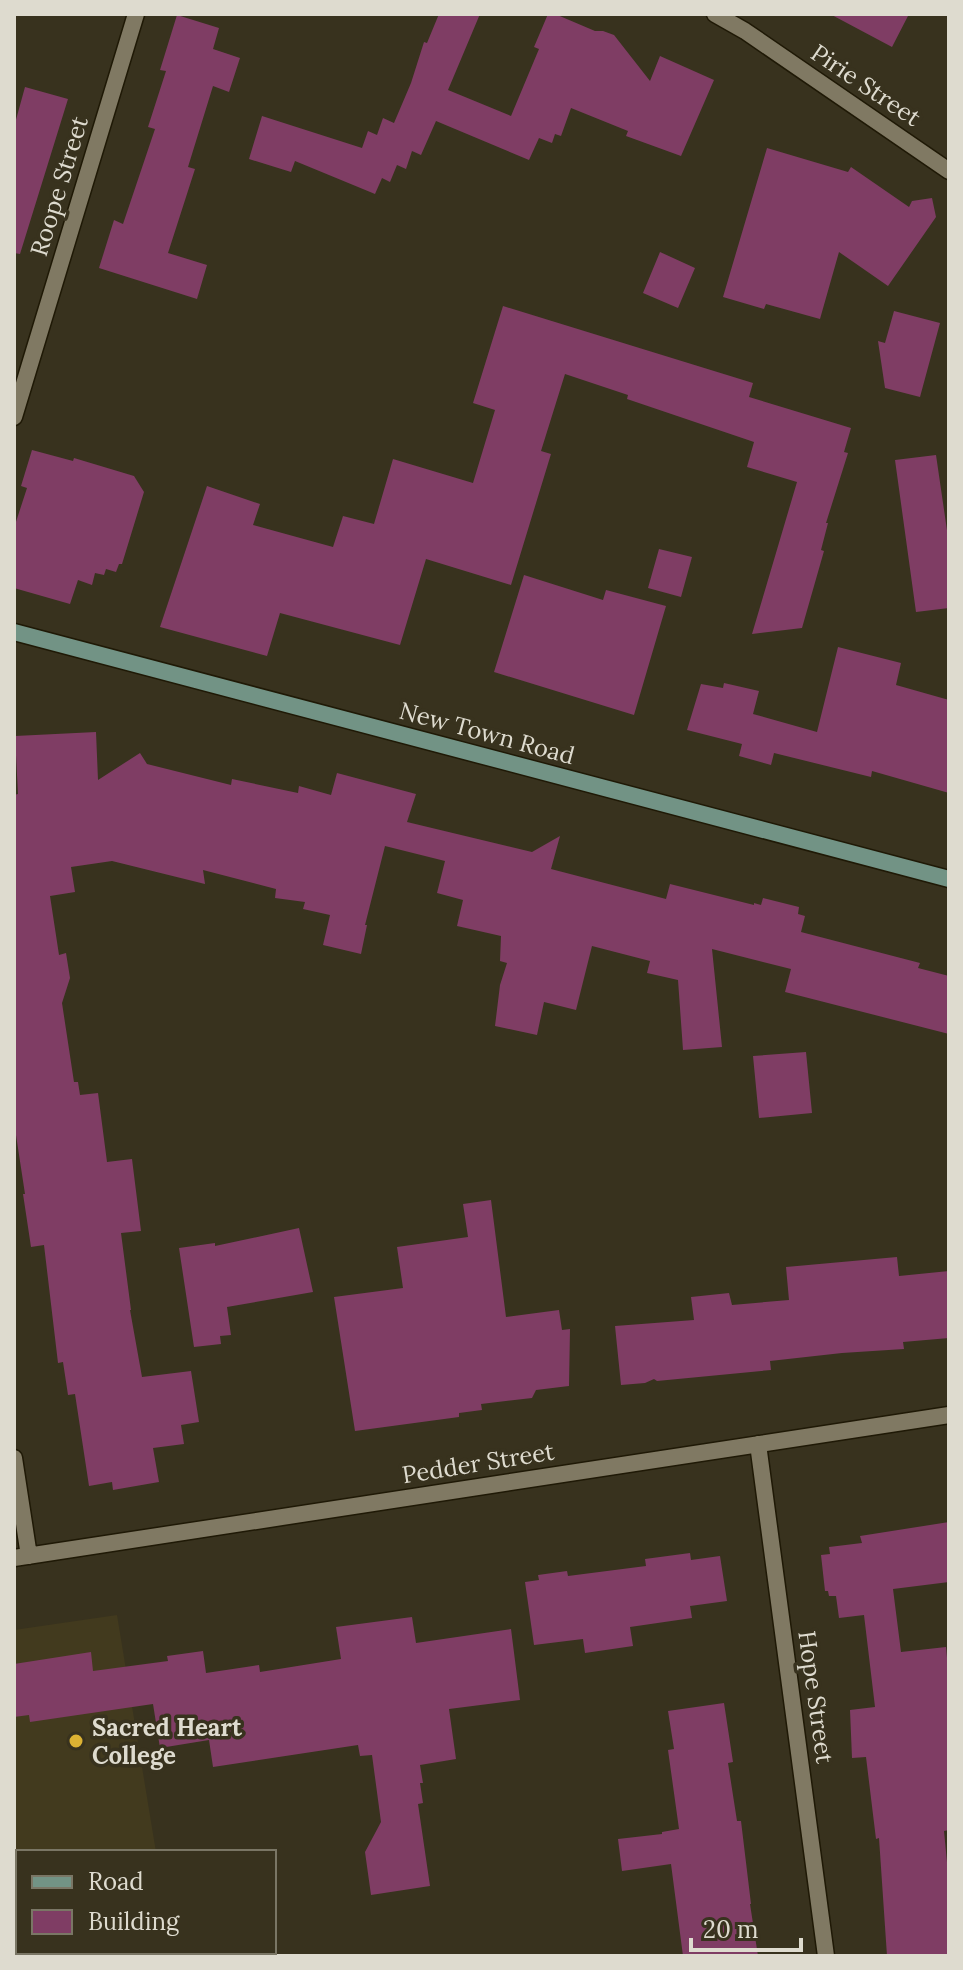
<svg xmlns="http://www.w3.org/2000/svg" width="963" height="1970" font-family="Lora,serif">
	<style>
		.built { fill: #423a1e }
		.building { fill: #7f3d64 }
		.lines { fill: none; stroke-linecap: round; stroke-linejoin: round }
		.street-casing { stroke: #1f1906; stroke-width: 19 }
		.secondary-casing { stroke: #1f1906; stroke-width: 19 }
		.street { stroke: #807963; stroke-width: 16 }
		.secondary { stroke: #729385; stroke-width: 16 }
		.poi-dot { fill: #dcb233; stroke: #38321e; stroke-width: 3 }
		.labels { text-anchor: middle; dominant-baseline: central; stroke-width: 7; stroke-linejoin: round; paint-order: stroke }
		.street-label { font-size: 24px; fill: #dedbcf; stroke: #38321e }
		.poi-label { font-size: 24px; font-weight: bold; fill: #dedbcf; stroke: #38321e; text-anchor: start }
	</style>
	<rect width="100%" height="100%" fill="#38321e"/>
	<path class="built" d="M117,1615l39,237h-138v100h154l1,4h-159v-326z"/>
	<path class="building" d="M439,14h41l-32,76 63,26 28,-67 -5,-2 14,-33h7l40,17h8l11,4 36,46 10,-25 54,24 -33,76 -55,-20 2,-5 -57,-23 -10,28 -6,-2 -3,9 -13,-5 -10,22 -93,-39 -15,34 -9,-4 -6,18 -9,-4 -7,17 -8,-4 -7,16 -80,-33 -4,11 -42,-13 13,-43 100,32 6,-17 9,4 6,-17 11,5 17,-40 13,-41 3,1z
		M830,14h79l-17,33z
		M177,15l42,13 -6,21 27,9 -11,34 -16,-6 -25,81 7,2 -27,84 39,12 -10,34 -98,-31 15,-48 9,4 32,-95 -7,-2 18,-56 -6,-1z
		M25,87l43,12 -48,155 -6,-1v-126z
		M767,148l81,24 3,-5 58,40 3,-6 20,-3 4,19 -48,69 -49,-34 -19,67 -54,-15 -2,5 -41,-12z
		M660,252l35,16 -17,40 -35,-15z
		M503,306l250,77 -4,14 102,31 -7,24 4,1 -22,70h2l-7,27 3,1 -22,77 -50,6 45,-152 -50,-15 7,-25 -127,-43 1,-4 -63,-21 -24,77 10,3 -40,131 -85,-26 -26,86 -120,-32 -13,43 -107,-29 47,-141 53,18 -7,21 80,22 10,-31 31,8 19,-65 80,24 22,-73 -22,-7z
		M894,311l46,12 -20,74 -35,-9 -7,-47 7,2z
		M32,450l41,11 1,-3 60,18 10,16 -22,72h-3l-3,8 -10,-3 -2,6 -9,-2 -3,12 -14,-5 -8,24 -56,-16v-60l13,-40 -6,-2z
		M936,455l13,89v64l-33,4 -21,-152z
		M659,549l33,8 -11,40 -33,-9z
		M524,575l79,25 3,-10 60,16 -32,109 -140,-43z
		M838,647l63,16 -5,22 53,15v93l-77,-22 -1,6 -97,-24 -3,12 -32,-9 3,-12 -55,-14 14,-46 22,4 1,-5 35,8 -6,23 64,18z
		M96,732l2,48 42,-27 7,11 84,21 1,-6 66,14 1,-7 32,9 6,-22 79,21 -9,28 125,30 28,-16 -9,33 115,30 4,-15 84,21v-2l7,2 2,-7 36,9 -1,7 7,2 -4,16 119,31 -2,5 31,8v58l-164,-42 6,-23 -79,-20 10,98 -39,3 -5,-70 -31,-7 3,-12 -58,-15 -16,64 -32,-8 -7,33 -42,-9 5,-41 7,-22 -7,-2 1,-25 -44,-10 6,-26 -26,-7 8,-32 -60,-15 -20,79h2l-6,29 -38,-9 7,-30 -27,-6 2,-7 -30,-4 1,-9 -73,-19 2,14 -93,-23 -41,6 4,25 -25,4 9,59 7,-2 4,25 -8,25 12,79h4l2,13 18,-2 9,69 25,-3 9,72 -20,2 10,77h-1l12,67 49,-6 8,51 -18,3 3,19 -31,4 6,34 -46,8 -1,-8 -23,4 -14,-92 -7,1 -5,-33 -5,1 -14,-118 -13,2 -8,-53h2l-11,-72v-327l4,-1 -3,-58z
		M806,1052l6,61 -53,5 -6,-62z
		M491,1200l15,117 53,-7 3,20 8,-1 -1,57 -33,4 -4,8 -51,6 1,6 -23,3v4l-104,14 -21,-134 69,-9 -6,-41 71,-10 -5,-33z
		M299,1228l14,64 -86,15 4,28 -11,1 1,8 -27,3 -15,-99 36,-5v3z
		M897,1257l2,19 50,-5v67l-46,4 1,7 -62,4 -72,8 1,9 -114,11 -3,-2 -9,4 -24,2 -6,-59 79,-6 -3,-23 38,-4 3,12 57,-5 -3,-33z
		M949,1522v60l-56,7 8,63 45,-5 3,32v151l-5,1 5,52v73h-62l-8,-118 -3,1 -10,-82 -14,1 -2,-48 25,-3 -11,-92 -25,3 -3,-22h-7l-1,-5h-3l-4,-36 9,-1 -1,-7 33,-4 -2,-7z
		M690,1553l1,7 29,-4 7,45 -37,5 2,12 -62,9 3,19 -48,7 -2,-14 -49,6 -9,-63 14,-2 -1,-5 29,-4 1,5 78,-10 -1,-7z
		M412,1617l4,26 95,-14 9,71 -71,9 7,50 -36,6 3,18h-3l3,20 -5,1 12,82 -59,9 -6,-43 16,-30 -9,-67 -12,1 -2,-11 -145,22 -4,-27 -49,8 -7,-44 -123,18 -1,-7 -15,2v-53l77,-12 2,19 75,-10 -1,-5 36,-5 3,22 53,-8 1,7 81,-13 -5,-32z
		M724,1703l9,59 -5,1 9,58h4l10,83h-1l8,52h-75l-12,-92 -49,7 -4,-32 44,-5v-2l17,-3 -11,-79 6,-1 -6,-38z"/>
	<g class="lines">
		<g class="street-casing">
			<path id="street" d="M715,14l30,17 204,140
				M14,417l122,-403
				M758,1444l68,512
				M14,1458l15,98
				M14,1558l935,-143"/>
		</g>
		<g class="secondary-casing">
			<path id="secondary" d="M14,632l935,247"/>
		</g>
		<use href="#street" class="street"/>
		<use href="#secondary" class="secondary"/>
	</g>
	<circle class="poi-dot" cx="76" cy="1741" r="8"/>
	<g class="labels">
		<g class="street-label">
			<text transform="translate(866 85) rotate(34)">Pirie Street</text>
			<text transform="translate(59 186) rotate(-73)">Roope Street</text>
			<text transform="translate(487 733) rotate(15)">New Town Road</text>
			<text transform="translate(478 1463) rotate(-9)">Pedder Street</text>
			<text transform="translate(816 1697) rotate(82)">Hope Street</text>
		</g>
		<g class="poi-label">
			<text x="92" y="1727">Sacred Heart<tspan x="92" dy="28">College</tspan></text>
		</g>
	</g>
	<rect width="963" height="1970" fill="none" stroke="#dedbcf" stroke-width="32"/>
	<rect x="16" y="1850" width="260" height="104" fill="#38321e" stroke="#7a7665" stroke-width="2"/>
	<rect x="32" y="1876" width="40" height="12" fill="#729385" stroke="#7a7665" stroke-width="2"/>
	<text x="88" y="1890" font-size="24" fill="#dedbcf">Road</text>
	<rect x="32" y="1910" width="40" height="24" fill="#7f3d64" stroke="#7a7665" stroke-width="2"/>
	<text x="88" y="1930" font-size="24" fill="#dedbcf">Building</text>
	<path d="M691 1938v12h110v-12" fill="none" stroke="#dedbcf" stroke-width="4"/>
	<text x="703" y="1938" font-size="24" fill="#dedbcf" stroke="#38321e" stroke-width="6" paint-order="stroke">20 m</text>
</svg>
